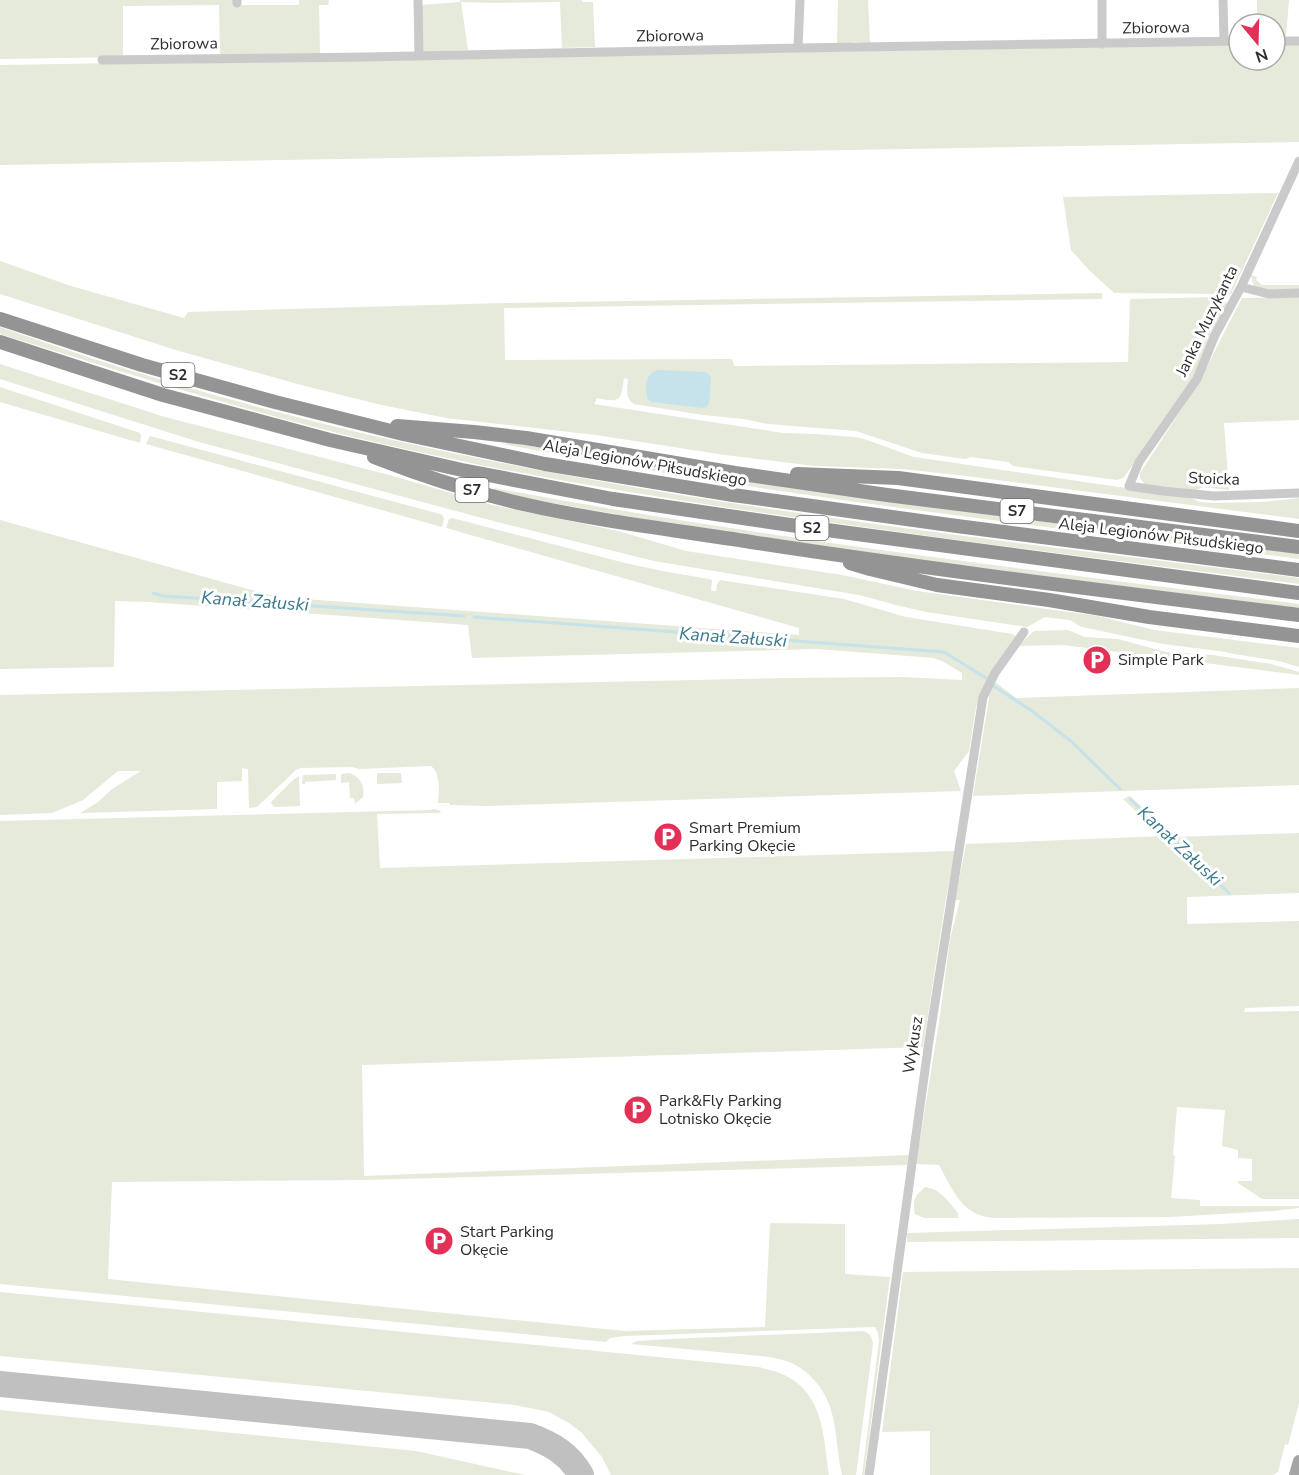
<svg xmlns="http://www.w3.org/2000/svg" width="1299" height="1475" font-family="'Nunito Sans',sans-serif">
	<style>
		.green { fill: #e5eada }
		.water { fill: #c6e2ea }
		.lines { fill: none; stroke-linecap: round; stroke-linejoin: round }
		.stream { stroke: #c6e2ea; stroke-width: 3 }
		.taxiway { stroke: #c0c0c0; stroke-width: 26 }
		.minor { stroke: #cacaca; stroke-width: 9 }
		.major { stroke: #a5a5a5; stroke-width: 12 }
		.highway { stroke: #949494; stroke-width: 14 }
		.labels { text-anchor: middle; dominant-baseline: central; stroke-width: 6; stroke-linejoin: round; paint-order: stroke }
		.shield { fill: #fff; stroke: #6c6c6c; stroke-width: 1.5 }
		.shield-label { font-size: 15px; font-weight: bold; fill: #2d2d2d }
		.street-label { font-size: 16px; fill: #2d2d2d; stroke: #fff }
		.poi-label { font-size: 16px; fill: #2d2d2d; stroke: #fff; text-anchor: start }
		.water-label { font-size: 18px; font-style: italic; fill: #3c7a8e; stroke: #fff }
	</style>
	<rect width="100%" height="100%" fill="#fff"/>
	<path class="green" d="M0,0h235l4,5h60v-5h30l-1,5h-9l1,48 -100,2 -1,-50 -96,1v51l-123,2z
		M460,0h122v2h11l2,45 -33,1 -2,-46 -66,1 -33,-1 7,48 -45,2 -2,-47 39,-3z
		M838,0h30l2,43 -17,-1 -3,1 -13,1z
		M1257,0h32l-3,36h-11v-12h-18z
		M1299,44v98l-1299,23v-100l1239,-20v15h36v-15z
		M1278,193l-47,101 -117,-1 -25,-23 -18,-20 -8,-53z
		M0,261l71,25 113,32 4,-6 316,-9 598,-10v6l-598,9 1,52 227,-1 2,7 394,-4 2,-63 90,-2 7,6 -38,84 -62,86 -4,5 -6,2 -104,-14 -5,-4 -37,-5 -5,2 -44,-6 -66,-22 -88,-7 -24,-5 -41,-4 -69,-11c-9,-6 -7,-15 -6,-25l-4,-1c-3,23 -3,25 -27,20l-3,6 189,29 32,1 39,3 10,2 50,18 274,40 12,5 13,1 49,-1 37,-4v21l-341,-44 -56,-6 -87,-3 -90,-11 -129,-20 -150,-17 -69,-14 -76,-19 -125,-35 -176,-56z
		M1251,275l6,2 -1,3 6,5h37v5c-9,1 -35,4 -42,-1 -4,-3 -5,-9 -6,-14z
		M1299,297v123l-75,3 5,67 -26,-3 -10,5 -47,-6 -6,-8v-5l58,-89 44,-86z
		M0,327c129,46 263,84 397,114 297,66 600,99 902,137v6c-143,-18 -286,-36 -428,-56 -161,-22 -321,-46 -479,-82 -131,-30 -260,-71 -389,-111l-3,-1z
		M0,364l165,53 228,59 99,29 126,26 68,20 156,24 75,16 181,25 56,14 145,18v19l-20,-6 -51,-8 -2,-1 -63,-8 -81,-17 -12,-7 -25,-3 -18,10 -101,-15 -30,-7 -37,-10 -205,-34 -157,-39 -298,-80 -199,-63z
		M0,387l140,46 1,3 -1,7 -140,-41z
		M150,436l290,78 3,2 1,3 -2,8 -296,-83z
		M510,443l467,70 322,41v5c-266,-34 -533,-64 -796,-115z
		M494,488c267,50 536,82 805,116v5l-411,-53 -201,-29 -162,-29 -31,-8z
		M452,518l173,45 37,8 47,8 3,1 -1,11h5l1,-7 3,-4 124,19 62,18 106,17 4,2 -32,50 -8,21 -7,44 -15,20 7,20 -475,15 -36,-1 -1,-2h-11c1,-12 3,-29 -7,-37l-72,3 -7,-2 -51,1 -5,2 -39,37 -8,1 -1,-39 -6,-1v13l-25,1v27l-137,4 18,-11 14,-13 29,-18h-23l-35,29 -31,13 -52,2v-120l785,-17 117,-1 60,3v-7l-20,-12 -9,-3 -116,-9 -345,9 -4,-33 -320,-23 -33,-1 -1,66 -114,2v-149l277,77 522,38v-7l-353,-100 3,-9z
		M1068,630l17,7 33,2 48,13 47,3 58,9 28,8v3l-236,-30 -45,1 16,-15z
		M994,681l22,17 283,-10v97l-326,11 16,-98 -1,-9z
		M350,773c10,4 15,13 13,24l-8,7 -1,-6h-4l-1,-16 -8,1v-9z
		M377,773h24l1,10 -25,1z
		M336,774v6l-31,2v2h-3l1,-9z
		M299,776l1,30 -26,1 -3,-4 1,-2 21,-21z
		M1130,796l44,41 125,-4v60l-112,4v27l112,-3v85l-54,2 -1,4 55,-1v188h-37l-24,-16v-2h14v-22l-14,-1v-8l-16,-4 3,-36 -48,-3 -4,48 2,1 -4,42 29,2v6h99v2l-25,3 -104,6 -178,1c-5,-1 -10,-2 -15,-4 -19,-8 -28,-31 -38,-49l-23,-1 24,-148 10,-77 10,-39h-5l11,-56 196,-8 -39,-37z
		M434,809l5,1 2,3 -64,1 3,54 575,-17 -10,53 -22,143 -561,18 2,111 545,-21 -2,10 -543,15 -252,2 -4,97 517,52 140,-4 5,-104 75,1v50l45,3 -26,198h-2l17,-135 -1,-7 -3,-6 -250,9 -15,2 -4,4 -606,-58v-463l430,-11z
		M925,1187c16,2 24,15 33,26v5h-34l-9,-4c-3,-14 0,-18 10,-27z
		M1299,1219v19l-392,4v-9l314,-9z
		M1299,1268v135l-11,42 -3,-1 -7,28 -5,3h-343v-44l-48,1 21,-160z
		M0,1292l759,75c6,2 12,3 18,5 47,17 46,62 52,103h-218l-9,-18 -21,-25 -12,-9 -20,-11 -34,-7 -515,-49z
		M863,1331c7,2 9,6 10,13l-17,131h-14c-5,-21 -5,-46 -11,-65 -7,-24 -27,-46 -52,-51 -6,-2 -12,-2 -18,-3l-130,-12 6,-3 33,-2z
		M0,1410l416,41 109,24h-525z"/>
	<path class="water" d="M657,370l48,2 4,2 2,4 -2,25 -2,4 -5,1 -50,-6 -4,-2c-4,-11 -3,-26 9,-30z"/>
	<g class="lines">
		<path class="stream" d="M153,593l10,3 301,20
			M474,617l470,35 42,26
			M992,685l40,26 40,31 48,47
			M1130,799l99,94"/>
		<path class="taxiway" d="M0,1384l530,52c22,8 39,18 51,39"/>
		<path class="minor" d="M418,0l1,56
			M1223,0l1,41
			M237,3v-3
			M1275,41h24
			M1102,44v-44
			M798,48l2,-48
			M102,60l264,-3 432,-9 441,-7
			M1299,161l-58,126 -26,48 -18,44 -58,83 -10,24 34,5 51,5 85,-3
			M1241,287l28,7 30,-1
			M869,1475l60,-434 54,-344 12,-24 29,-41"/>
		<path class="major" d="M1295,1475l4,-14"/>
		<path class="highway" d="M0,319l142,46 133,37 128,32 142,30 188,31 224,31 342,44
			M0,342l163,53 167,45 132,30 151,29 184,27 502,67
			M397,426l77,6 52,6 209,35 152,22 412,52
			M374,457c48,19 98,35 149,47 75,17 152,26 228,38 182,28 365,50 548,73
			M797,474l101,4 401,53
			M850,563l20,6 67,16 112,15 100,17 150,19"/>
	</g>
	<defs>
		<g id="parking-disc" transform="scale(1.5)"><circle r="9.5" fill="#e33057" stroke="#fff"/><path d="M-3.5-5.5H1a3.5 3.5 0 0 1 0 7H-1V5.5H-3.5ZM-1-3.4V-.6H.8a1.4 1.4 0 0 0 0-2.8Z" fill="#fff"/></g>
	</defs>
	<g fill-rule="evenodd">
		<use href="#parking-disc" x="1097" y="660"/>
		<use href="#parking-disc" x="668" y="837"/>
		<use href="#parking-disc" x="638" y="1110"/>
		<use href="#parking-disc" x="439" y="1241"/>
	</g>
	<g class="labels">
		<g class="shield">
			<rect x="161.5" y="363" width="33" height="24" rx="4.5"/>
			<rect x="455.5" y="478" width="33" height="24" rx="4.5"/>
			<rect x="1000.5" y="499" width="33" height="24" rx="4.5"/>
			<rect x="795.5" y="516" width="33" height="24" rx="4.5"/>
		</g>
		<g class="shield-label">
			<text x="178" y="375">S2</text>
			<text x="472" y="490">S7</text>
			<text x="1017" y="511">S7</text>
			<text x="812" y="528">S2</text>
		</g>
		<g class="street-label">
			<text transform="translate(1156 28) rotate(-1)">Zbiorowa</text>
			<text transform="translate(670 36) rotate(-1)">Zbiorowa</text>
			<text transform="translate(184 44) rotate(-1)">Zbiorowa</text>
			<text transform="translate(1207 321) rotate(-64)">Janka Muzykanta</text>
			<text transform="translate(645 463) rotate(10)">Aleja Legionów Piłsudskiego</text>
			<text transform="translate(1214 479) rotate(2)">Stoicka</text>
			<text transform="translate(1161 536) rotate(7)">Aleja Legionów Piłsudskiego</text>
			<text transform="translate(913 1045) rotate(-81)">Wykusz</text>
		</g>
		<g class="poi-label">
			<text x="1118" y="660">Simple Park</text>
			<text x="689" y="828">Smart Premium<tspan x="689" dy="18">Parking Okęcie</tspan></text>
			<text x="659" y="1101">Park&amp;Fly Parking<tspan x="659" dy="18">Lotnisko Okęcie</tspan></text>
			<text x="460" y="1232">Start Parking<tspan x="460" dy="18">Okęcie</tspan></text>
		</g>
		<g class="water-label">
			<text transform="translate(255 601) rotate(4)">Kanał Załuski</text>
			<text transform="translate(733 637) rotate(4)">Kanał Załuski</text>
			<text transform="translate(1180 846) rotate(43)">Kanał Załuski</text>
		</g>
	</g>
	<g transform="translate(1257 42) rotate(161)"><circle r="28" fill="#ffffff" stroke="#ababab" stroke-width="1.5"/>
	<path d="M0-4.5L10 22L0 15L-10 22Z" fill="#e33057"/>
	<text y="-9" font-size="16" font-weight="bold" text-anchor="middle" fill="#2d2d2d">N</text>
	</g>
</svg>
